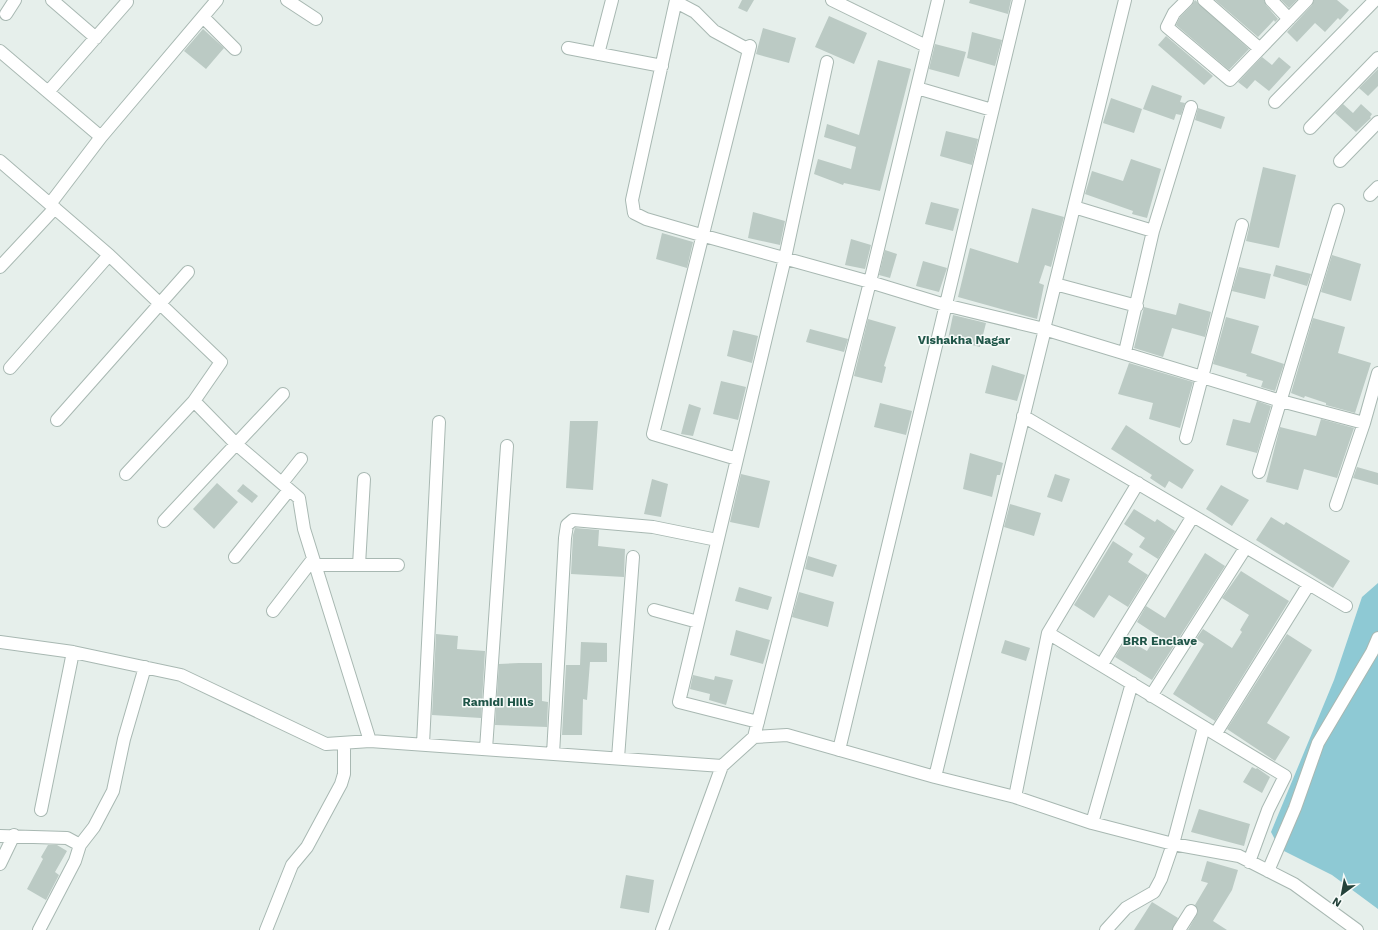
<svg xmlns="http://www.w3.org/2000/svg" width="1378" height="930" font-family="'Work Sans',sans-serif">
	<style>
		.water { fill: #8ec9d4 }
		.building { fill: #bbcac4 }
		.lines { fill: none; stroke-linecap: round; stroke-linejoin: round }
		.minor-casing { stroke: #a8b8b2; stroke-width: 14 }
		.minor { stroke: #fff; stroke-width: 12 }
		.labels { text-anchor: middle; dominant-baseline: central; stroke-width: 3; stroke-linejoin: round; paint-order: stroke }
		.neighbourhood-label { font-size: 12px; font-weight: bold; fill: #1f5548; stroke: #f7fbf9 }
	</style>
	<rect width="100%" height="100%" fill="#e6efeb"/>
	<path class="water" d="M1378,583v326l-46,-34 -52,-26 -9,-17 63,-152 28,-83z"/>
	<path class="building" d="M742,0h12l-7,12 -9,-4z
		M970,0h41l-3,14 -39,-11z
		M1195,0l54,49 -20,21 -53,-45 4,-8 12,-12z
		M1215,0h49l2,5 12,14 -3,3 -1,-2 -16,17z
		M1281,0h16l-8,8z
		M1314,0h23l12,10 -9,10 -2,-2 -13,14 -10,-9 -18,19 -10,-10 25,-27z
		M829,16l38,17 -13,31 -39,-17z
		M763,28l33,10 -7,25 -33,-9z
		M203,29l21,19 -18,21 -22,-18z
		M972,32l30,8 -7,26 -28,-8z
		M1166,36l47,40 -9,9 -46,-40z
		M935,44l31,8 -7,25 -30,-8z
		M1262,57l10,8 7,-8 12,10 -22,24 -14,-11 -8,9 -9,-7z
		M878,60l33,9 -31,122 -36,-8 -1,2 -29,-11 4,-15 33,10 5,-22 -32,-10 3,-13 32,11z
		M1378,69v17l-10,10 -9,-8z
		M1152,85l30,11 -2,6 5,1 -4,12 -5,-1 -2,6 -31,-11z
		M1111,98l31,11 -8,24 -31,-10z
		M1343,104l10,9 8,-9 11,10 -2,3 1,1 -15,14 -21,-19z
		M1198,108l27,9 -4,12 -26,-9z
		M946,131l32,8 -6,26 -32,-9z
		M1131,159l30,10 -14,49 -15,-4 1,-3 -48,-17 7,-23 31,10z
		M1263,167l33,8 -17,73 -33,-7z
		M931,202l28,7 -6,22 -28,-7z
		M1032,208l32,9 -13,50 -6,-2 -6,18 5,2 -7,34 -79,-22 12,-49 48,15z
		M753,212l32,9 -5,24 -32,-7z
		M662,233l31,9 -6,26 -31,-9z
		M851,239l20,6 -6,24 -20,-4z
		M885,250l12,4 -7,24 -11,-3z
		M1332,255l29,9 -10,37 -30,-9z
		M923,261l24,7 -8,24 -23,-6z
		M1276,265l35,9 -4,12 -34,-10z
		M1239,267l32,7 -6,25 -33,-8z
		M1179,303l32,9 -6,25 -33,-9 -9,29 -29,-9 10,-41 32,8z
		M953,315l33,8 -6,24 -32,-8z
		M1226,317l33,9 -8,27 33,11 -9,27 -14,-4 2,-6 -17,-5 1,-2 -34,-10z
		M1313,318l32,9 -7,26 33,10 -16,50 -29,-8v-2l-21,-7 -1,2 -13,-5z
		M868,319l28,8 -12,39 2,1 -4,16 -28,-7z
		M810,329l38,10 -4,13 -38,-10z
		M733,330l25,6 -6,27 -25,-7z
		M1129,363l64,19 -13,46 -31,-9 4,-16 -35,-9z
		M992,365l33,10 -8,26 -32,-8z
		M721,381l25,6 -8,33 -25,-6z
		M1257,401l14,5 -14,47 -31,-8 7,-26 17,4z
		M880,403l32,8 -6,24 -32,-8z
		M689,404l12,4 -8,28 -12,-2z
		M1321,419l33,9 -17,50 -33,-9 -6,21 -32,-8 14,-55 36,9z
		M570,421h28l-5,69 -27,-2z
		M1126,425l68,45 -12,19 -13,-8 -4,7 -15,-10 2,-3 -41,-26z
		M970,453l33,10 -3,12h-3l-5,22 -29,-8z
		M1357,467l21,6v12l-25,-7z
		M741,474l29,7 -11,47 -29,-6z
		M1055,474l15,5 -8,23 -15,-5z
		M652,479l16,5 -7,33 -17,-3z
		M217,483l21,19 -24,27 -21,-20z
		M243,484l15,12 -6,7 -15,-12z
		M1221,485l28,15 -17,26 -26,-17z
		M1010,504l31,9 -7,23 -30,-9z
		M1134,509l21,13 2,-3 18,12 -17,28 -19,-12 6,-9 -21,-14z
		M1271,517l13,8 2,-3 64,39 -17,27 -77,-48z
		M575,528l24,2 -1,16 27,3 -1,28 -53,-3 2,-39z
		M1113,541l20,13 -5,8 20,13 -20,32 -19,-12 -15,23 -20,-13z
		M1205,553l20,13 -73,114 -37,-23 11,-18 21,12 10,-16 -20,-13 9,-16 19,12z
		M808,556l29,9 -4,12 -28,-8z
		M1241,571l48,30 -74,120 -42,-27 31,-50 -8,-5 7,-10 29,19 10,-16 -2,-2 9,-15 -27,-17z
		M739,587l33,10 -4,13 -33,-9z
		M799,592l35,10 -6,25 -36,-10z
		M736,630l34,10 -7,24 -33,-9z
		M436,634l22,2 -1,13 28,2 -4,67 -49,-3z
		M1287,634l25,16 -45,73 23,14 -15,24 -48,-32z
		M1005,640l25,8 -4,13 -25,-8z
		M581,642l26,1v19h-17l-3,38 -4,-1 -1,36h-20l4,-70h14z
		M519,663h23v38l6,1 -1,25 -52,-2 4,-61z
		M693,675l21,5 1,-4 18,4 -7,25 -17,-5 1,-6 -20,-5z
		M1252,767l4,2 1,-1 13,9 -8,16 -19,-11z
		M1199,809l51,15 -6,22 -53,-14z
		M48,845h9l10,6 -12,21 4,3 -13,25 -19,-11 16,-30 -2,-2z
		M1207,861l31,9 -6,20 -19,31 14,9h-39l10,-18 -3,-7 13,-22 -7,-2z
		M626,875l28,5 -5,33 -29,-5z
		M1152,902l26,16 -6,12h-38z"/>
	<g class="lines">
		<g class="minor-casing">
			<path id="minor" d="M52,0l44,38
				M287,0l29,19
				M676,0l-44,200 2,13 12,6 55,16 169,47 75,23 99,24 237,72 83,22
				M832,0l94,46
				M1187,0l-13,13 -7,14 63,53 77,-80
				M1204,0l56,49
				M1271,0l18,19
				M676,2l19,10 19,19 35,19
				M6,14l9,-14
				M203,17l32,32
				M568,48l94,18
				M0,51l101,86
				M598,54l14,-54
				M917,88l75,22
				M48,92l79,-90
				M1275,102l100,-102
				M1310,128l68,-70
				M0,161l109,94 112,107 -27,39 42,43 63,54 5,31 66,212
				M1340,161l38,-39
				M1370,195l8,-8
				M50,204l51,-67 116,-137
				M1074,207l79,24
				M0,267l55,-59
				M1055,284l82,22
				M1044,329l81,-329
				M1125,352l28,-121 38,-124
				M10,368l99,-113
				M1023,416l286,168 -93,149
				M57,420l131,-148
				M1186,438l56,-213
				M737,459l-84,-25 97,-388
				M1259,472l79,-262
				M126,474l68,-73
				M282,483l19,-24
				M1336,505l28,-82 14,-50
				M164,521l119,-127
				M235,557l54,-67
				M315,565h83
				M359,565l5,-86
				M1309,584l37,22
				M654,610l44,12
				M273,611l40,-52
				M1048,633l237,143 -17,34 -19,52
				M0,642l73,10 108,23 145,69 44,-3 352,25 32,-29 33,-2 148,42 80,20 77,26 81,21 66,12 55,28 63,46
				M1102,664l91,-148
				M1151,696l95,-149
				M758,722l-79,-20 106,-444 42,-196
				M754,737l116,-455 68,-282
				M423,744l16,-322
				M486,749l21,-303
				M839,750l180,-750
				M553,754l12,-216 2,-13 6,-5 80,7 64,13
				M618,758l15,-201
				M935,777l110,-448
				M1015,797l33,-164 90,-150
				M41,810l32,-158
				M1092,823l40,-140
				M0,836l67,2 13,7 -5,16 -36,69
				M80,845l14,-18 19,-36 11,-52 21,-72
				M0,864l14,-29
				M1268,871l27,-63 23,-65 54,-91 6,-14
				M266,930l26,-65 15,-18 34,-63 3,-10v-30
				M662,930l60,-164
				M1106,930l20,-22 28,-16 7,-13 12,-35 31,-117
				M1179,930l12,-19"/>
		</g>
		<use href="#minor" class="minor"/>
	</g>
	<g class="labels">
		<g class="neighbourhood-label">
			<text x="964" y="340">Vishakha Nagar</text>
			<text x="1160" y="641">BRR Enclave</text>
			<text x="498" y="702">Ramidi Hills</text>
		</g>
	</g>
	<g transform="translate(1342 894) rotate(212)" stroke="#f7fbf9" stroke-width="3" paint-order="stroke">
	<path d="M0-3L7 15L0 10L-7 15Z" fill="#24423a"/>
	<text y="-6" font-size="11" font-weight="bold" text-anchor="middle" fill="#24423a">N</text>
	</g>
</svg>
